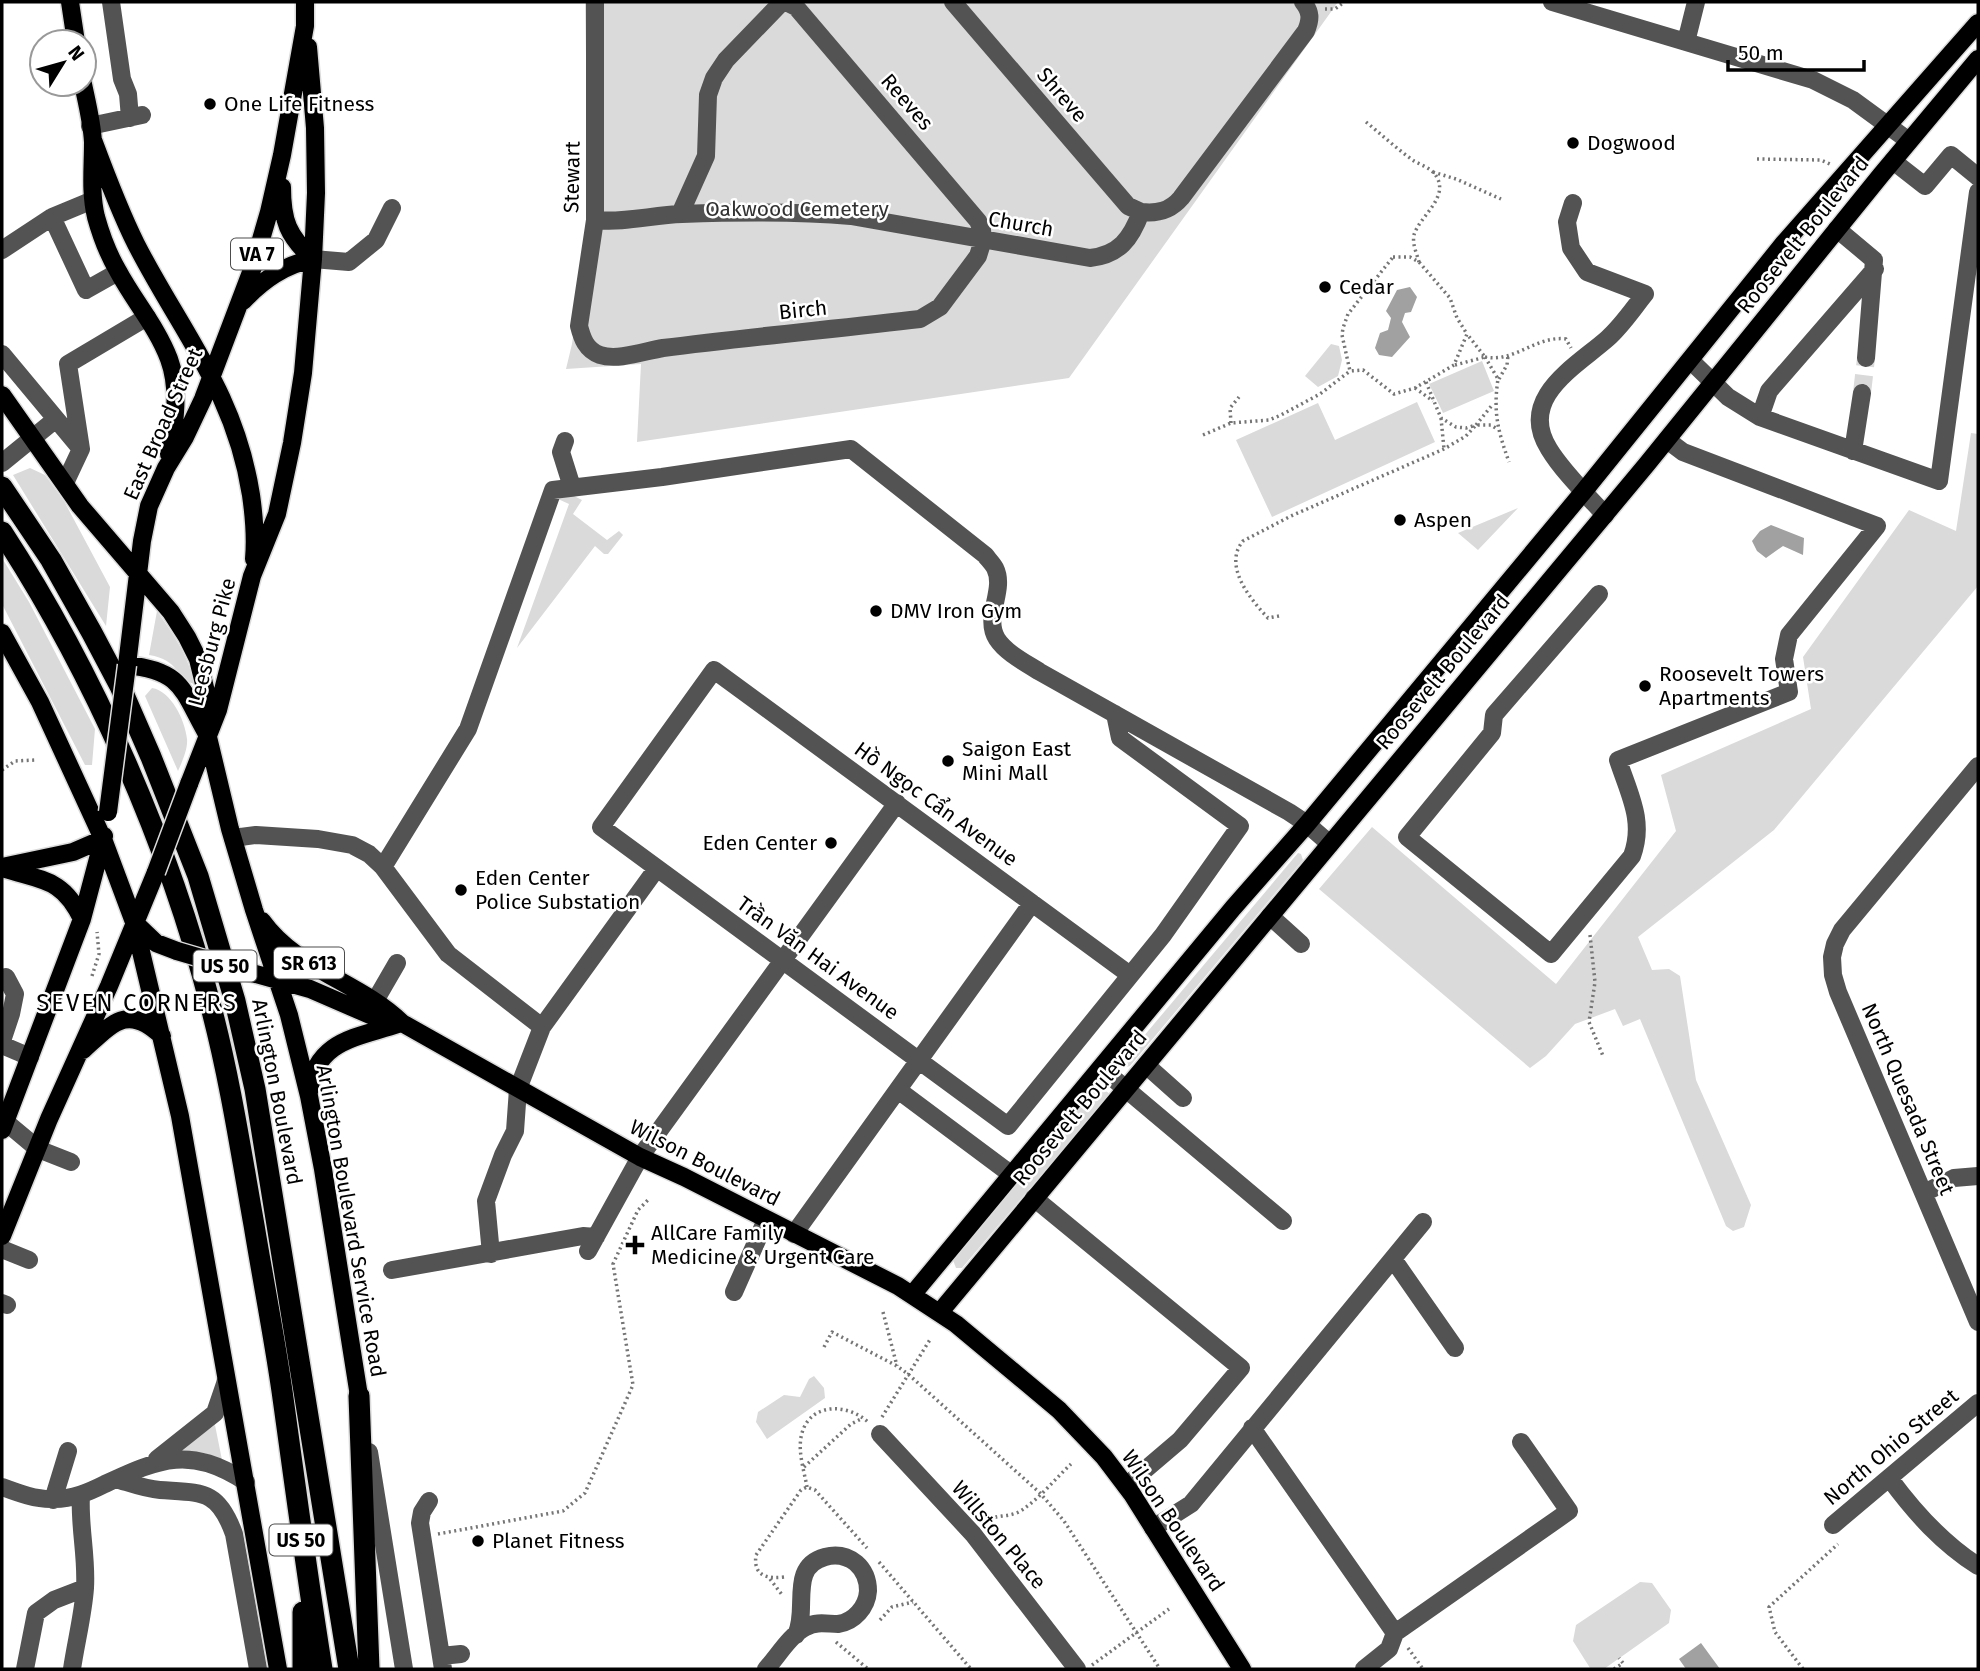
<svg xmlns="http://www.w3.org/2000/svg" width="1980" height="1671" font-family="'Fira Sans',sans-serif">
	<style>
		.green { fill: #dadada }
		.water { fill: #a1a1a1 }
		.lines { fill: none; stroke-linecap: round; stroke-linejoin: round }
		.minor-tunnel { stroke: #d9d9d9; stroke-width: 18; stroke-dasharray: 18 9; stroke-linecap: butt }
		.major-casing { stroke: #dbdbdb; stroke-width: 21 }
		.highway-casing { stroke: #dbdbdb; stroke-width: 24 }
		.path { stroke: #757575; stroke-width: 3.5; stroke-dasharray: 2 3.5; stroke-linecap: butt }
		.minor { stroke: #535353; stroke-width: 18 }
		.major { stroke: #000; stroke-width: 18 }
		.highway { stroke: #000; stroke-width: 21 }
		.major-bridge-casing { stroke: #dbdbdb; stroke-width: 21; stroke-linecap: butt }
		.major-bridge { stroke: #000; stroke-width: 18 }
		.poi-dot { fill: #000; stroke: #fff; stroke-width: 2.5 }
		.labels { text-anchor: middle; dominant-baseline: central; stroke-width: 5; stroke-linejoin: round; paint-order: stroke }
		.shield { fill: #fff; stroke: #4c4c4c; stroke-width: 2 }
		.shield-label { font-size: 19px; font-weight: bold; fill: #000 }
		.street-label { font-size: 21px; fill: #000; stroke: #fff }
		.poi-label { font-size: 21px; fill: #000; stroke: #fff; text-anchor: start }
		.park-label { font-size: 21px; fill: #313131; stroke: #fff }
		.quarter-label { font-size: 24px; letter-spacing: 2px; fill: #000; stroke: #fff }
	</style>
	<rect width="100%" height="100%" fill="#fff"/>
	<path class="green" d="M585,2h753l-269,376 -432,64 4,-78 -75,5 6,-25 17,-125z
		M1331,344l8,2 3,14 -4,16 -20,11 -13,-11z
		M1482,361l12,30 -51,22 -14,-29z
		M1417,402l18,40 -163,75 -36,-77 82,-37 17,37z
		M1971,433l7,1v152l-204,244 -136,107 14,33 17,-1 11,7 16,104 55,125 -7,22 -11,4 -7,-5 -86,-207 -17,7 -8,-17 -40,15 -29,32 -16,12 -211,-179 53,-62 184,157 120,-153 -15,-56 150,-66 -8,-52 106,-147 47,21z
		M30,468l15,7 19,26 46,86 -4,39 -93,-151z
		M563,494h7l12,6 -9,14 34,26 12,-9 4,4 -15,19h-4l-9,-8 -78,102 52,-144 -11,-5z
		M1518,508l-40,42 -20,-17z
		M2,558l27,44 66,127 -3,36h-7l-83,-161z
		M157,611c16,23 32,45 37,73 -19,-6 -14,-24 -45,-29z
		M152,688c19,3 33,32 35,51 1,10 -5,23 -9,32l-33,-75z
		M1298,853l3,1 2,6 -173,206 -7,2 -1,-6z
		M1099,1086l11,8 -148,174h-6l-3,-8z
		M814,1376l10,12 1,10 -58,41 -11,-17 2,-10 26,-17 16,2 9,-18z
		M215,1425l7,35 -18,-7 -26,-3z
		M1640,1582l12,1 19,27 -2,13 -65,46 -14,-1 -17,-27 3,-16z"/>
	<path class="water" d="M1410,287l7,10 -6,15 -6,1 -3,9 8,15 -18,20 -13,-2 -4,-7 5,-15 8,-3 3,-12 -5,-7 11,-21z
		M1771,525l33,13 -1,17 -20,-9 -17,12 -9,-7 -5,-10 8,-10z
		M1701,1643l19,26h-34l-7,-10z"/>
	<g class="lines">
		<path class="minor-tunnel" d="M1862,393l4,-35"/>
		<g class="major-casing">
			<path id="major" d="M70,2l6,40
				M83,84c4,19 9,39 10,58 0,26 -3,50 3,75 5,18 12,37 22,54 16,30 39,56 51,88 11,30 6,65 0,95
				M93,140c13,35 26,70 43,104 45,88 99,148 115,251 3,21 5,42 3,64
				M282,187c0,34 6,49 31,72
				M243,301c20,-21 41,-36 70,-42
				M2,395l78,111 91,106 16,25 11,22 9,37 1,41 22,92 24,81 35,105 20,81 14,73 36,227
				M2,633l38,69 63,137 31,83 46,194 98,553
				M207,734c-25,-44 -24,-63 -80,-69l15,-124 7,-35 17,-38 19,-31 18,-38 50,-132 16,-55 13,-57 23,-129v-24
				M189,784l29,-74 34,-134 25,-62 15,-71 11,-70 10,-114 3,-66 -1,-65 -7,-81
				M2,867l71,-15 30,-13
				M5,869c39,12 58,10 77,50
				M262,921c35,49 98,61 140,102
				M134,922l22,21 21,8
				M245,971l65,18 67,29 25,5 238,134 44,20 214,109 58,38 103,86 45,47 28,37 110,175
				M83,1050c29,-26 44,-47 79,-14
				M309,1092c7,-52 47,-54 89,-68
				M2,1130l80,-211 22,-83
				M2,1236l47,-117 60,-133 47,-114
				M912,1295l321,-387 74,-84 277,-333 200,-248 194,-220
				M940,1312l707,-848 234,-289 97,-116"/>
		</g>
		<g class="highway-casing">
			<path id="highway" d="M2,487l49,73 41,73 28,53 31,71 47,119 37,125 20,88 94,580
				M2,532c92,141 167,312 209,475 19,72 30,145 43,218 9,55 20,110 28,166 13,93 25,185 40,278
				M359,1396l10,273
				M303,1612v57"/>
		</g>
		<path class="path" d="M1325,9h10l9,-7
			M1366,122c16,13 31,27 48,39 5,3 14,6 19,11 21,23 -14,44 -19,63 -2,9 3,19 5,27
			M1757,159l64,1 9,4
			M1433,172l23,7 45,20
			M1393,257h17l9,5 31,36 7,20 10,16 -13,31 -39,23 -21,6 -31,-24 -13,1 -8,-36 1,-7 5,-14z
			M1485,357c29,6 52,-22 81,-18l5,9
			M1485,357l13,22c-5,34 0,52 11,83
			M1455,365l30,-8 -18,-23
			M1499,379l8,-14 1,-9
			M1426,382l15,36 15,9 10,1 10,-3 17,-21
			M1415,388l18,13
			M1441,418l3,31
			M1231,423l-1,-15 9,-11
			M1203,435l28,-12 38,-3 12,-5 39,-21 30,-23
			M1279,616l-11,2c-16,-17 -46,-52 -25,-77l48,-25 153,-67 22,-13 10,-11h15l6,4
			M2,770l13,-9 20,-1
			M1590,935l5,47 -6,40 14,34
			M92,976l7,-22 -2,-22
			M883,1312l14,54
			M824,1347l8,-15 65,34 11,8 132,119 24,28 96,148
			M882,1417l49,-79
			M804,1467l47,-43 12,-6
			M807,1487c-3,-17 -10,-37 -5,-54 9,-32 48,-29 67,-10
			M985,1521c12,-7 25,-3 37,-11 18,-12 33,-31 49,-46
			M438,1534l125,-23 22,-18 48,-108 -20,-121 25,-54 11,-11
			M879,1562l92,107
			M784,1577c-17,2 -31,-1 -28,-22l45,-65 6,-3 8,3 52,58
			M770,1579l13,17
			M880,1620l12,-13 21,-5
			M836,1642l32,27
			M1408,1648l15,21
			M1092,1665l77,-56
			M1614,1669l9,-6 -4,-5
			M1803,1669l-28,-37 -6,-25 69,-63"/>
		<path class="minor" d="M111,2l11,77 6,15 2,24
			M595,2v218l-16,106c3,12 7,24 21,29 18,6 45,-4 63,-7 86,-11 172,-19 257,-29l20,-12 38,-51 5,-16 -1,-10 -4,-9 -182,-214 -10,-5
			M953,2l175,204 13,6
			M1552,2l261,78 40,20 56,41
			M1686,42l10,-40
			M90,126l52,-11
			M1893,161l32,25 26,-31 27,22
			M93,200l-41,17 34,73 32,-18
			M1573,203l-6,19 4,26 16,24 58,22c-12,15 -24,33 -38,45 -32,28 -90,59 -58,110 14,23 38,46 56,66
			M680,214l26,-58 2,-61 6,-17 12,-18 56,-58
			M595,220c30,3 57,-5 87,-6 56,-2 113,-3 169,2l239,42c29,-3 41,-19 51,-46 16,2 29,-1 40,-14l125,-167c5,-12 5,-19 -3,-29
			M1837,229l37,31 -8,98
			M2,250l50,-33
			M313,259l36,3 27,-22 16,-32
			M2,354l79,95
			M1691,361l37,36 32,20 179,64 39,-289
			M1760,417l9,-26 106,-122
			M565,441l-4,11 11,35
			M1853,451l9,-58
			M2,463l54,-44
			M65,483l16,-34 -13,-85 79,-47
			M1599,594l-105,121 -2,18 -85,104 144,117 81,-98c13,-35 -3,-62 -14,-96l171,-68 -5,-33 5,-24 88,-109 -194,-74 -16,-12
			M1115,714l5,24 120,88 -77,109 -155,191 -407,-299 113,-157 416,305
			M1978,766l-136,164 -7,14 -3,13 1,18 5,17 140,330
			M233,838l23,-3 62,4 34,6 17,9 14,13 65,87 94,73
			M383,867l85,-138 85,-239 109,-13 189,-28 134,106c3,4 8,9 10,13 11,22 -12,49 2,71 9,14 29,24 43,33l249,140 18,12 23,20
			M1270,916l31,28
			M375,1001l22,-38
			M2,1041l9,-27 4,-20 -9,-17
			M2,1045l28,12
			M1146,1065l37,33
			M1101,1068l182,153
			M898,1090l114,85
			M2,1119l36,30 33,13
			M1924,1193l30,-15 24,-2
			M1034,1198l207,170 -61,72 -54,46
			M794,1234l238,-331
			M2,1249l27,11
			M588,1251l52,-94 257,-354
			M491,1254l-5,-53 17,-46 12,-24 3,-42 24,-62 115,-159
			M1393,1259l62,89
			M392,1270l191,-34 13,1
			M734,1292l32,-72
			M2,1303l5,2
			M1252,1428l143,205
			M880,1434l93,100 104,135
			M369,1452l35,217
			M157,1459l58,-46 11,-32
			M116,1479c14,4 29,10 44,11 42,3 58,-1 74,44l24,135
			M1890,1479c25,34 52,64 88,87
			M2,1487c16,6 35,13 52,12 19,0 35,-7 51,-15 56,-26 85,-38 141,-2
			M53,1500l15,-49
			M429,1501l-7,11 -2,11 23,146
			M1833,1525l145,-122
			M1153,1528l38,-24 232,-282
			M441,1656l20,-2
			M25,1669l11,-56 18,-13 31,-12
			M72,1669c4,-27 11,-54 13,-81 2,-32 -6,-62 -4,-93
			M766,1669c12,-13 24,-34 40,-42 11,-6 21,-3 32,-3 16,-2 29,-17 30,-33 0,-11 -4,-21 -12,-28 -9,-7 -20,-9 -31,-6 -37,10 -16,52 -29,78
			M1364,1669l25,-20 6,-16 174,-122 -48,-69"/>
		<use href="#major" class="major"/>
		<use href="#highway" class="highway"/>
		<g class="major-bridge-casing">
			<path id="major-bridge" d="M108,812l19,-147
				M156,872l33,-88
				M177,951l68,20"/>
		</g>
		<use href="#major-bridge" class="major-bridge"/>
	</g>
	<g class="poi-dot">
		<circle cx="210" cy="104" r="7"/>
		<circle cx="1573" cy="143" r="7"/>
		<circle cx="1325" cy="287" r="7"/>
		<circle cx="1400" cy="520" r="7"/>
		<circle cx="876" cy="611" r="7"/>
		<circle cx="1645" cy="686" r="7"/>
		<circle cx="948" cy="761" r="7"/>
		<circle cx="831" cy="843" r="7"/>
		<circle cx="461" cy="890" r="7"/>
		<path d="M631.5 1234.5h7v7h7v7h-7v7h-7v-7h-7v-7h7z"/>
		<circle cx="478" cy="1541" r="7"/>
	</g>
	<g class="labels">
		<g class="shield">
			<rect x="231" y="238.5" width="52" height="31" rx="5"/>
			<rect x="274" y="947.5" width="70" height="31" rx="5"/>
			<rect x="193.5" y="950.5" width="63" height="31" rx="5"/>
			<rect x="269.5" y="1524.5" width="63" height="31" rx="5"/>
		</g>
		<g class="shield-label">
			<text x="257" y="254">VA 7</text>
			<text x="309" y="963">SR 613</text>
			<text x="225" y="966">US 50</text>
			<text x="301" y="1540">US 50</text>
		</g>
		<g class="street-label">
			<text transform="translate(1062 95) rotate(49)">Shreve</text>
			<text transform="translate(907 102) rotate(49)">Reeves</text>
			<text transform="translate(572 177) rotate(-89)">Stewart</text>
			<text transform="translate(1021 224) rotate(10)">Church</text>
			<text transform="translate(1803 235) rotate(-51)">Roosevelt Boulevard</text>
			<text transform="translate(803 310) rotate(-6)">Birch</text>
			<text transform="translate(163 424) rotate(-66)">East Broad Street</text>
			<text transform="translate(212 642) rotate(-75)">Leesburg Pike</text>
			<text transform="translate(1443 672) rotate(-50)">Roosevelt Boulevard</text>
			<text transform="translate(936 804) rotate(36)">Hồ Ngọc Cẩn Avenue</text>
			<text transform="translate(818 958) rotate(36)">Trần Văn Hai Avenue</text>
			<text transform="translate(277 1092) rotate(79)">Arlington Boulevard</text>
			<text transform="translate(1908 1099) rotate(67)">North Quesada Street</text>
			<text transform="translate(1080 1108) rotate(-50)">Roosevelt Boulevard</text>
			<text transform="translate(705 1163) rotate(27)">Wilson Boulevard</text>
			<text transform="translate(351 1221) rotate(80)">Arlington Boulevard Service Road</text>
			<text transform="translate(1891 1447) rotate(-40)">North Ohio Street</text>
			<text transform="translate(1173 1521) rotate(56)">Wilson Boulevard</text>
			<text transform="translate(999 1535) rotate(50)">Willston Place</text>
		</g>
		<g class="poi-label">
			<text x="224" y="104">One Life Fitness</text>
			<text x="1587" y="143">Dogwood</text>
			<text x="1339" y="287">Cedar</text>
			<text x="1414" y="520">Aspen</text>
			<text x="890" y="611">DMV Iron Gym</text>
			<text x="1659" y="674">Roosevelt Towers<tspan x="1659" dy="24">Apartments</tspan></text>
			<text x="962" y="749">Saigon East<tspan x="962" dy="24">Mini Mall</tspan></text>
			<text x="817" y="843" text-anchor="end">Eden Center</text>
			<text x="475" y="878">Eden Center<tspan x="475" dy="24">Police Substation</tspan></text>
			<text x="651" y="1233">AllCare Family<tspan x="651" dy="24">Medicine &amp; Urgent Care</tspan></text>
			<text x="492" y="1541">Planet Fitness</text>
		</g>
		<g class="park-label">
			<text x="797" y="209">Oakwood Cemetery</text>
		</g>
		<g class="quarter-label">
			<text x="137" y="1003">SEVEN CORNERS</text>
		</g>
	</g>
	<rect width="1980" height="1671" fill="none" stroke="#000000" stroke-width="7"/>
	<g transform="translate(63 63) rotate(53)"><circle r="33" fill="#ffffff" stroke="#999999" stroke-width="2"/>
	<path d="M0-5L12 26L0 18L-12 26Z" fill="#000000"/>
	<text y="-10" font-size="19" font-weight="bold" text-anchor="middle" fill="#000000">N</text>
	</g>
	<path d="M1728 60v10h136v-10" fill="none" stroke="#000000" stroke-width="3.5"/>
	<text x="1738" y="60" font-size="21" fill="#000000" stroke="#ffffff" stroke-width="5" paint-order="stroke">50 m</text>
</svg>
